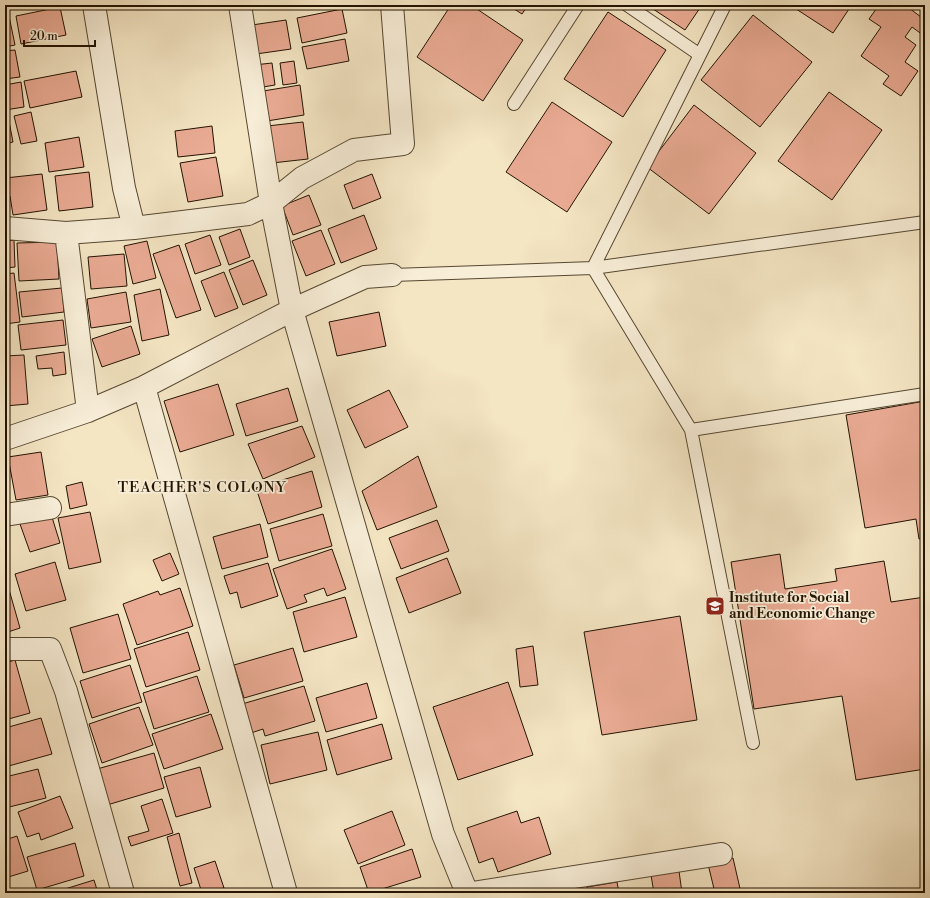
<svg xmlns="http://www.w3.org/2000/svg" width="930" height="898" font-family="'Libre Bodoni',serif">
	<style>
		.building { fill: #eaab94; stroke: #221301 }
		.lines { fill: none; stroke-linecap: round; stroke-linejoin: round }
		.lane-casing { stroke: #564832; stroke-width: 14 }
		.street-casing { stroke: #564832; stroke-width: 24 }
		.lane { stroke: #f8eed8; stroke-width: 12 }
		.street { stroke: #f8eed8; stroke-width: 22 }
		.labels { text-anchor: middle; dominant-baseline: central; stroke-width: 3.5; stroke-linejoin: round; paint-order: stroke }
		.poi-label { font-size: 14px; font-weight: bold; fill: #221301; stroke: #f8eed8; text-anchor: start }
		.neighbourhood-label { font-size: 15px; letter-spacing: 1px; fill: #221301; stroke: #f8eed8 }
	</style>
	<rect width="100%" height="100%" fill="#f4e5c3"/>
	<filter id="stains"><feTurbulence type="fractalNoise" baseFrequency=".005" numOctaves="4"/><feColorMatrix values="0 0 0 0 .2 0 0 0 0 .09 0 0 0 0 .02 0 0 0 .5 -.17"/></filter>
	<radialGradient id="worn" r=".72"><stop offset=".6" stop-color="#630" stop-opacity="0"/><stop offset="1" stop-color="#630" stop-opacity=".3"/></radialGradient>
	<path class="building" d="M451,5h20l52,35 -40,61 -66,-44z
		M508,5h20l-6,9z
		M647,5h55l-17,25z
		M790,5h53l6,4 -16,24z
		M879,5h26l20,15v13l-2,2 -11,-8 -7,10 11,8 -11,17 13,9 -17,25 -18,-12 6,-8 -28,-20 20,-29 -12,-8z
		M60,7l6,28 -45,9 -5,-28z
		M342,9l5,24 -45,10 -5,-25z
		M608,12l58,38 -43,67 -59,-38z
		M753,15l59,47 -52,65 -59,-47z
		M9,16l6,29 -10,2v-30z
		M286,20l5,29 -42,6 -4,-29z
		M345,39l4,22 -42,8 -5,-22z
		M15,50l5,27 -15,2v-28z
		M294,61l3,22 -14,2 -3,-22z
		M272,63l3,22 -18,3 -3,-23z
		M76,71l6,26 -52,11 -6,-27z
		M21,82l3,25 -19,3v-25z
		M300,85l4,30 -37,6 -4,-30z
		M829,92l53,38 -50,70 -54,-39z
		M552,102l60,40 -45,70 -61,-40z
		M694,105l62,48 -47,61 -62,-47z
		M31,112l6,29 -16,3 -7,-28z
		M8,116l5,26 -8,2v-27z
		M303,122l5,37 -36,4 -5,-37z
		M212,126l3,27 -37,4 -3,-26z
		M79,137l5,30 -35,5 -4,-29z
		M216,157l7,39 -35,6 -8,-39z
		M89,172l4,35 -34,4 -4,-35z
		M42,174l5,36 -34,5 -3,-19 -5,1v-19z
		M372,174l9,24 -28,11 -9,-24z
		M309,195l12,30 -28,10 -11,-29z
		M364,215l13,34 -36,14 -13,-34z
		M240,229l10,28 -21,8 -10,-28z
		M321,230l14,34 -29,12 -14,-35z
		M210,235l11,30 -26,9 -10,-30z
		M14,240l1,27 -10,1v-27z
		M147,241l9,37 -23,6 -9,-38z
		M57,242l2,37 -40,2 -2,-38z
		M179,245l22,65 -25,8 -23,-64z
		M124,254l3,32 -36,3 -3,-32z
		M253,260l14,35 -24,10 -14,-35z
		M224,272l14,36 -23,9 -14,-36z
		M14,273l6,49 -15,2v-50z
		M62,288l2,24 -42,5 -3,-25z
		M160,289l9,46 -27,6 -8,-46z
		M126,292l5,30 -40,6 -4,-29z
		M379,312l7,34 -49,10 -8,-34z
		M63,320l3,25 -45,5 -3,-25z
		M131,326l9,28 -38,13 -10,-28z
		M64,352l2,22 -13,2 -1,-8 -14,1 -2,-13z
		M24,355l4,49 -23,2v-50z
		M218,384l16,51 -54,17 -16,-51z
		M288,388l10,33 -52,15 -10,-32z
		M389,390l19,37 -43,21 -18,-38z
		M925,401v137l-6,1 -3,-20 -51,9 -19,-113z
		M302,426l13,31 -52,22 -15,-35z
		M41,452l7,43 -32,5 -8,-43z
		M418,456l19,51 -60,23 -15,-39z
		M312,471l10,36 -54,17 -12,-36z
		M82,482l5,23 -17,4 -4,-23z
		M90,512l11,50 -32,7 -11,-51z
		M51,514l9,29 -30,9 -10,-28z
		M323,514l9,32 -53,15 -9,-32z
		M437,520l12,31 -48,18 -12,-31z
		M260,524l8,33 -46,12 -9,-32z
		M332,549l14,40 -19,7 -3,-8 -20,7 3,7 -20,7 -14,-40z
		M170,553l9,21 -17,7 -9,-21z
		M780,554l5,35 52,-8 -2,-12 49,-8 7,41 34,-5v172l-69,11 -14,-84 -88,13 -23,-147z
		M447,558l14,35 -52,20 -13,-35z
		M55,562l11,38 -40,11 -11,-37z
		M268,563l10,33 -37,12 -4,-16 -7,2 -6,-18z
		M6,579l14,49 -15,5v-53z
		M180,588l13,38 -56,19 -14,-41 35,-13 2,4z
		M345,597l12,40 -53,15 -11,-40z
		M118,614l13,45 -48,14 -13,-45z
		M680,616l17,104 -95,15 -18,-103z
		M188,632l12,38 -54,17 -12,-38z
		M533,646l5,39 -18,2 -4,-38z
		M293,648l10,33 -59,17 -10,-33z
		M15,660l15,53 -25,7v-57z
		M130,665l12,37 -50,16 -12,-37z
		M197,676l12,36 -55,17 -11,-36z
		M508,682l25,73 -75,25 -25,-73z
		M367,683l10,35 -51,14 -10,-34z
		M304,686l11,35 -50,15 -2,-7 -12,4 -9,-29z
		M139,707l14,38 -51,18 -13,-39z
		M211,714l12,35 -59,20 -12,-35z
		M41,718l11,36 -47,13v-39z
		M382,724l10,35 -55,16 -10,-35z
		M318,732l9,38 -57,14 -9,-39z
		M154,753l10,35 -57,17 -10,-36z
		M200,767l11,40 -35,10 -12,-40z
		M38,769l8,29 -41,10v-31z
		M60,796l13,32 -32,12 -2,-7 -12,4 -9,-25z
		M162,799l11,34 -42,13 -3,-9 21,-6 -8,-25z
		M392,811l13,34 -47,19 -14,-34z
		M517,811l4,12 18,-6 12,37 -53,18 -5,-14 -14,5 -12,-35z
		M179,833l13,50 -12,3 -13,-49z
		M17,836l11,35 -23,7v-38z
		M75,843l9,33 -47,14 -10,-33z
		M412,849l9,28 -52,16 -9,-26z
		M733,858l8,35h-26l-7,-29z
		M215,861l9,27 -22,5 -8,-25z
		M679,871l3,22h-28l-3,-18z
		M94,880l4,13h-46z
		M617,882l2,11h-31l-1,-6z"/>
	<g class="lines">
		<g class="lane-casing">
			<path id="lane" d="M627,5l73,50
				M514,104l64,-99
				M593,268l332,-46
				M593,268l132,-263
				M392,275l201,-7 98,162 62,313
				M691,430l234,-36"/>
		</g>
		<g class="street-casing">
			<path id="street" d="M94,5l30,183 10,40
				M240,5l31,198 21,107 151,524 24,59
				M5,228l61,5 68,-5 114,-14 23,-11 31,-25 52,-28 49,-6 -11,-139
				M66,233l22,178
				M144,387l142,506
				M5,439l83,-28 56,-24 148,-77 73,-33 27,-2
				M5,515l45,-7
				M5,649h45l16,42 57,202
				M472,893l249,-39"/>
		</g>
		<use href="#lane" class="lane"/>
		<use href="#street" class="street"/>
	</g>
	<defs>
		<g id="university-square" transform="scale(1)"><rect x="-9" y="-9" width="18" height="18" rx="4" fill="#8f2418" stroke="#f8eed8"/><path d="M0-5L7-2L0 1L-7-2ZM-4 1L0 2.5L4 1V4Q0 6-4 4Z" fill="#fff"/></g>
	</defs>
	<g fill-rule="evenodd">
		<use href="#university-square" x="715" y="606"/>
	</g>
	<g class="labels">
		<g class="poi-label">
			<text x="729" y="598">Institute for Social<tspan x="729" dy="16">and Economic Change</tspan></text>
		</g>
		<g class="neighbourhood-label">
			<text x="202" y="487">TEACHER'S COLONY</text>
		</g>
	</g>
	<rect width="930" height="898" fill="none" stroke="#f4e5c3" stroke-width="20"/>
	<rect x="6" y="6" width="918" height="886" fill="none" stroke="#221301" stroke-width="2"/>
	<rect x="10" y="10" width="910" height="878" fill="none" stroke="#221301"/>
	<path d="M24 40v6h71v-6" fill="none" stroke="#221301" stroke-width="2"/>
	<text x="30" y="40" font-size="12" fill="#221301" stroke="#f8eed8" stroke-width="3" paint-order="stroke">20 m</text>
	<rect width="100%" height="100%" filter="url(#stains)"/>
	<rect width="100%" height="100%" fill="url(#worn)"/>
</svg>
